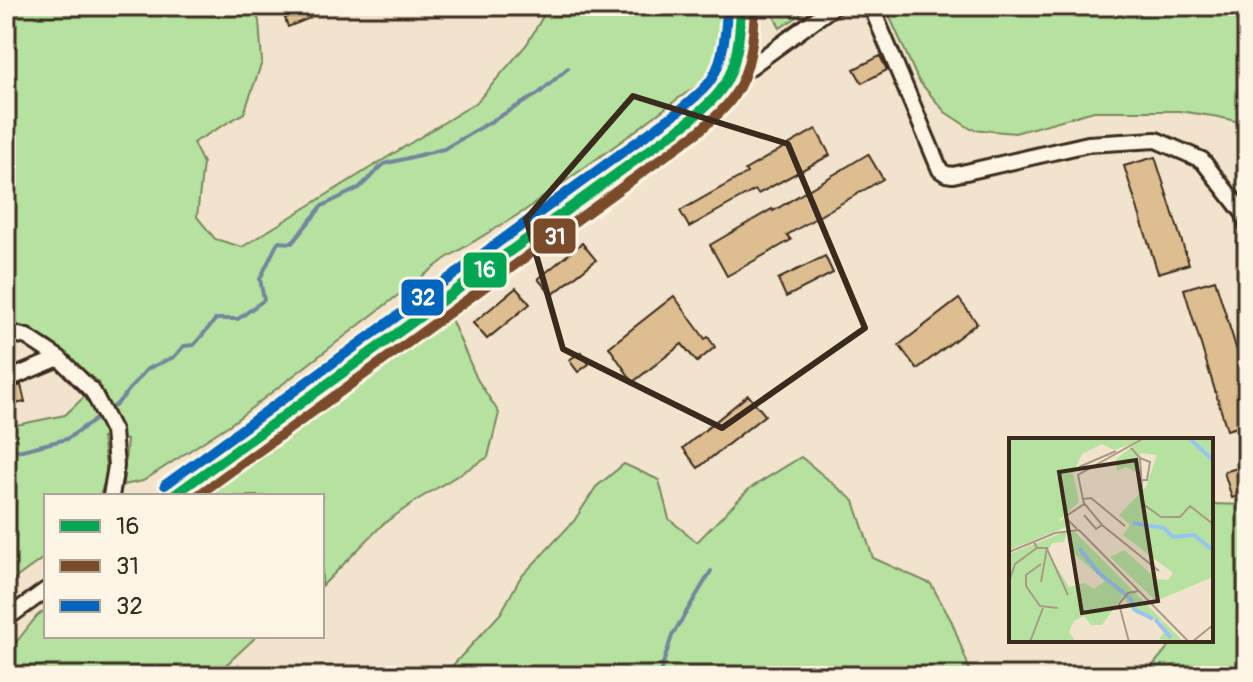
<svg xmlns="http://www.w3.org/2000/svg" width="1253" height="682" font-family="Pangolin,sans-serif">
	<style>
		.green { fill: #b6e2a0; stroke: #78865f; stroke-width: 2 }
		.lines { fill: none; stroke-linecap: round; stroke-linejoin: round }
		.stream { stroke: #73869d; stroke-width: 4 }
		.building { fill: #dcbe90; stroke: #3b2a1e; stroke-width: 2 }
		.minor-casing { stroke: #3b2a1e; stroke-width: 20 }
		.minor { stroke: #fcf5e5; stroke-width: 14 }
		.bus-1-casing { stroke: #fcf5e5; stroke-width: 16 }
		.bus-2-casing { stroke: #fcf5e5; stroke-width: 16 }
		.bus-3-casing { stroke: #fcf5e5; stroke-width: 16 }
		.bus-1 { stroke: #00a651; stroke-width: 10 }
		.bus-2 { stroke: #7a4b2a; stroke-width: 10 }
		.bus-3 { stroke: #0065bd; stroke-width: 10 }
		.marked { fill: none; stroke: #3b2a1e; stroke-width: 6; stroke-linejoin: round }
		.inset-river { fill: none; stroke: #98c4f2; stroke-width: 4 }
		.inset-road { fill: none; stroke: #a99a86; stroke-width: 2 }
		.view { fill: #3b2a1e; fill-opacity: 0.15; stroke: #3b2a1e; stroke-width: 4 }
		.inset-edge { fill: none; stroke: #3b2a1e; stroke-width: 4 }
		.line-badge { stroke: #fcf5e5; stroke-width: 3 }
		.badge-label { font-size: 22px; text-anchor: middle; font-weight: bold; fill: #fff }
	</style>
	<rect width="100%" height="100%" fill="#f2e4cc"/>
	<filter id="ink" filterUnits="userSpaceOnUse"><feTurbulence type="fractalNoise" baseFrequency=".0125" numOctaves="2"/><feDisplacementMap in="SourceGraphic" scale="16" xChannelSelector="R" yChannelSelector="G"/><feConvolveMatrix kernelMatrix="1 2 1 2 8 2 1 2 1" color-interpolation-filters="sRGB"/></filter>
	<g filter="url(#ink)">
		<path class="green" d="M6,6h247l6,15 3,41 -18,51 -51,30 10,20 -6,54 18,22 27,8 235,-145 50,-58 22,-38h163l10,14 4,22 -17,36 -33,22 -49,37 -103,74 -79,48 -213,164 -89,58 -20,4 4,-45 -25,-2 5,35 -7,23h-54v60l-40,29v-158l59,-12 34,-32 -49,-42 -44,-22z
			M769,6h45l-34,22z
			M885,6h362v118l-28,-7 -40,-6h-85l-79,22 -44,-4 -26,-17 -27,-32z
			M451,319l26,60 22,34 -11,44 -71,43 -35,25 -60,61v-90h-122z
			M801,457l53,44 19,57 58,26 21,38 20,54h-529l58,-63 19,-35 54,-57 22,-34 28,-23 35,16 10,39 28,23 52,-53z
			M1211,504l36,1v171h-103l30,-36h37z
			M46,609v27h211l-43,40h-208v-21l31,-39z"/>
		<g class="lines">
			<path class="stream" d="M6,451l16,-1 45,-11 49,-34 31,-36 27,-12 10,-11 10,-1 22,-26h22l26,-19 -4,-21 18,-37 14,1 30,-37 37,-18 25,-24 60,-15 94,-55 30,-26
				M659,676l13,-40 39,-65"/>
		</g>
		<path class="building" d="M307,9l3,9 -22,9 -3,-9z
			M880,56l7,14 -25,13 -8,-14z
			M816,129l14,26 -72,39 -3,-4 -66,37 -9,-16 67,-38 -2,-3z
			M868,154l15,25 -96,56 4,5 -64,36 -17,-31 62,-36 1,2z
			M1155,157l34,107 -31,9 -34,-107z
			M582,243l14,17 -44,35 -14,-16z
			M825,256l8,17 -47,24 -8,-18z
			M1215,280l32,103v41l-20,6 -43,-141z
			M516,288l14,16 -43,35 -14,-16z
			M674,296l31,43 3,-2 7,10 -18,15 -15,-18 -49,38 -24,-35z
			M959,299l18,24 -60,46 -18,-24z
			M581,352l8,12 -11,8 -9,-12z
			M21,385l4,17 -19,4v-16z
			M748,395l17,20 -67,53 -15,-20z
			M1247,465v28l-15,5 -8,-26z"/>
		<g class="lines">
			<g class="minor-casing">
				<path id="minor" d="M871,6l69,164 6,4 7,1 135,-31 68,-4 46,20 42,54 3,11
					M724,86l110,-80
					M6,332l21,5 32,21 34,34 20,39 3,35 -5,30
					M6,380l53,-22
					M173,496l515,-374c10,-10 29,-24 36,-36 11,-20 17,-57 17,-80
					M6,619l40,-29"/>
			</g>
			<use href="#minor" class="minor"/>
			<g class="bus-1-casing">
				<path id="bus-1" d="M173,496l515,-374c11,-10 23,-19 32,-31 18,-22 20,-58 21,-85"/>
			</g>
			<g class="bus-2-casing">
				<path id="bus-2" d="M197,496l501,-364c12,-11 26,-21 35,-35 18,-25 21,-61 22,-91"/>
			</g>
			<g class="bus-3-casing">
				<path id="bus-3" d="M165,485l514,-374c11,-10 24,-19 32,-31 13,-20 15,-50 16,-74"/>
			</g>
			<use href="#bus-1" class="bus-1"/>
			<use href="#bus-2" class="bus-2"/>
			<use href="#bus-3" class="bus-3"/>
		</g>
	</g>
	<path class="marked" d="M633,96l155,48 77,184 -143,100 -159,-79 -37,-130z"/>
	<g transform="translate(1009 438)">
		<rect width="204" height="204" fill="#f2e4cc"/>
		<path d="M0,0h204v139l-57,24 -46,-44 14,-7 33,29 11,1 5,-7 -50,-38 7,-10 -11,-10 27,-28 11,-32 -17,-2 -2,20 -12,-6 -9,4 -1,-12 22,-17 -24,8 -12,-6 -20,10 -9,20 6,28 -22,20 8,-4 6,7 -62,25zM58,93l-3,11 -12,1 -4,9 21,35 15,-4 10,6 11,-8 -34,-30 -3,-14 6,-6 110,111 -25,-3 7,-10 -5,-8 -29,-11 -9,-14 -21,29h-11l-7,-9 -10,5 -5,11 7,10h-67v-88z" fill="#b6e2a0"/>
		<path class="inset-river" d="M181,1l23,21M124,85l31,5 9,9 21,-2 19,15M70,110l20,25 31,25 5,12 18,9M146,181l16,19"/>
		<path class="inset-road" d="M122,10l9,10 3,46 18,13h19l10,-11 23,18M70,29l37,-16M131,42h7l3,-18 -10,-4M74,61l8,-1 34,28M75,65l18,22 57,46M75,77l12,14 6,-4M68,91l-12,-12 19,-13 -6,-29 66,-37M28,110h10l-6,34M38,111l21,46M0,114l46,-19 24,-3 110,112M32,126l-15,11v11l14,20 18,2M0,144l6,-18 22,-16 -3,-6M21,204l13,-34M120,204l-10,-38 9,-11 11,-2M183,204l21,-17"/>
		<path class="view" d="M127,22l22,141 -76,12 -23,-141z"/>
		<rect width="204" height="204" class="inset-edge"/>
	</g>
	<g class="line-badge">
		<rect x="532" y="217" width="45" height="38" rx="8" fill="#7a4b2a"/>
		<rect x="462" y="251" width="46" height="38" rx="8" fill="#00a651"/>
		<rect x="400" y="278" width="45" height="39" rx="8" fill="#0065bd"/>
	</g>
	<g class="badge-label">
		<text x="555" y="244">31</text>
		<text x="485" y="277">16</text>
		<text x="423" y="305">32</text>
	</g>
	<rect width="1253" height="682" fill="none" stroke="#fcf5e5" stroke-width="32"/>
	<rect x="16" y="16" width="1221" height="650" fill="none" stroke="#3b2a1e" stroke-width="3" filter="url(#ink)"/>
	<rect x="44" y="494" width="280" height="144" fill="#fcf5e5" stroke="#afa495" stroke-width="2"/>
	<rect x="60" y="520" width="40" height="12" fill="#00a651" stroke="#afa495" stroke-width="2"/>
	<text x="116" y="534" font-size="24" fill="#3b2a1e">16</text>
	<rect x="60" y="560" width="40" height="12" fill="#7a4b2a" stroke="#afa495" stroke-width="2"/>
	<text x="116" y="574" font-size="24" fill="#3b2a1e">31</text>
	<rect x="60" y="600" width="40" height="12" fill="#0065bd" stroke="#afa495" stroke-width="2"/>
	<text x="116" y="614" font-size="24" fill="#3b2a1e">32</text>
</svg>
